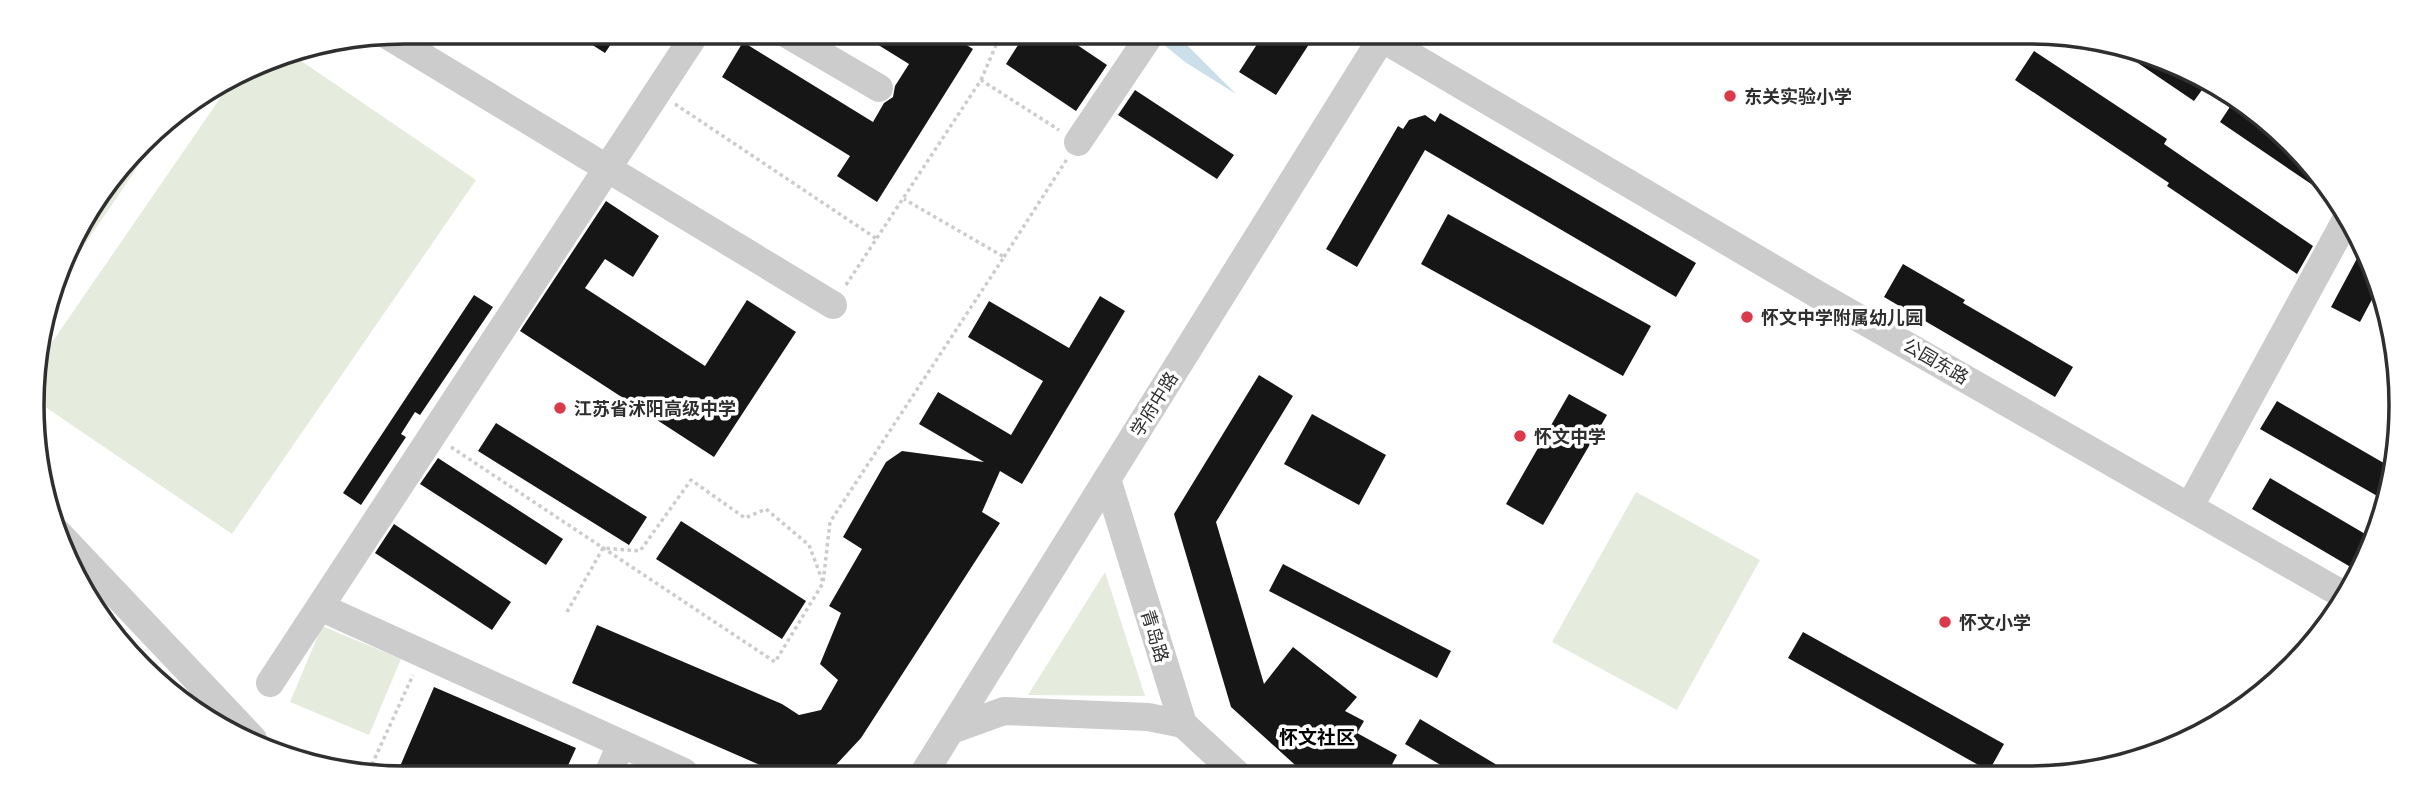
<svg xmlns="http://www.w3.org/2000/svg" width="2433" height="810" font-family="Poppins,'Noto Sans SC',sans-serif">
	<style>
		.green { fill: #e5ebdd }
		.water { fill: #cadfea }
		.building { fill: #161616 }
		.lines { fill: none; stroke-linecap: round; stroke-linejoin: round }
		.path { stroke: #ccc; stroke-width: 3.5; stroke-dasharray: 3.5 3.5; stroke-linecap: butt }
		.minor { stroke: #ccc; stroke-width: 28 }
		.poi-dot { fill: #de394a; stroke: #fff; stroke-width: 2.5 }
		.labels { text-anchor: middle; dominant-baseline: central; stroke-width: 7; stroke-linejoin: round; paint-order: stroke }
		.poi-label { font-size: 18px; font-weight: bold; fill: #2f2f2f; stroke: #fff; text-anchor: start }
		.street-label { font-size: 18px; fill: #2f2f2f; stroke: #fff }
		.neighbourhood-label { font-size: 19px; font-weight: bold; fill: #000; stroke: #fff }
		.rim { fill: none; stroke: #2f2f2f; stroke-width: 3.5 }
	</style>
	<rect width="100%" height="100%" fill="#fff"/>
	<path class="green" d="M291,54l185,126 -244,354 -194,-132 -3,-35 199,-289 28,-18z
		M173,115l-118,173 15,-49 88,-115z
		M1636,492l124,68 -83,150 -125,-68z
		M1105,572l40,124 -117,-1z
		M322,626l79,33 -32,76 -79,-33z"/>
	<path class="water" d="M1152,35h25l59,59 -51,-32z"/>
	<path class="building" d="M572,32h47l-14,21z
		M859,33l57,1 11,6 4,-6h18l24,15 -96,153 -40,-26 13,-20 -128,-79 21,-35 130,80 11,-19 9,-6 2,-11 14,-22z
		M1025,34h36l46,31 -31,46 -70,-47z
		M1263,35h52l-39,60 -37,-23z
		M2034,51l133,88 -3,5 149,102 -16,28 -130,-88 2,-3 -154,-103z
		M2135,53l72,30 -13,18 -62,-42z
		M1135,90l99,65 -17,24 -99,-64z
		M2237,96l88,88 -5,6 -100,-68z
		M1440,113l256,150 -20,34 -251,-147 -68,117 -31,-18 72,-123 5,3 6,-9 16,-5 10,7z
		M606,201l53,35 -26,41 -28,-18 -20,29 120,78 42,-66 49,32 -82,125 -194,-126z
		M1448,214l203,112 -28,50 -202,-112z
		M2361,251l16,39 -17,32 -29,-15z
		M1903,264l62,36 -2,3 110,64 -18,30 -171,-100z
		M474,295l19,12 -73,108 -5,-3 -14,22 5,3 -45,68 -18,-12z
		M1100,296l25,15 -103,173 -22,-13 -18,41 18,11 -139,215 -27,29 -19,5h-39l-204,-89 25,-58 185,79 17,11 22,-5 17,-30 -18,-16 21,-51 -12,-7 33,-57 -19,-12 43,-75 16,-11 82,11 -65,-38 19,-32 73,43 32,-54 -75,-44 21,-36 80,47z
		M1259,375l34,21 -77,126 48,162 29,-37 64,50 -12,14 19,10 -7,12 40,22 -10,19 -83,-1 -73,-66 -57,-193z
		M1569,394l38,21 -64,110 -37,-21z
		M2277,401l117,68v9l-8,23 -126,-72z
		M1312,414l74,41 -27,50 -75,-41z
		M496,423l151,94 -18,28 -151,-94z
		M438,458l125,81 -17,26 -126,-81z
		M2270,478l102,60 -18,31 -102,-60z
		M681,521l125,80 -24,38 -126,-80z
		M394,524l117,78 -19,28 -117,-77z
		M1283,564l168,87 -14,27 -168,-87z
		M1803,632l201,112 -15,27 -201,-113z
		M434,687l142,61 -11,24 -167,-1z
		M1420,719l92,55h-56l-51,-30z"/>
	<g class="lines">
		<path class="path" d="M980,34l16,11 8,-11
			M981,80l15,-35
			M675,104l202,135
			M1004,257l63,-98
			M846,285l135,-205 78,50
			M451,447l324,215 48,-79 7,-61 174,-265 -100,-58
			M567,612l36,-64 37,3 51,-71 54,38 21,-9 43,36 14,37
			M369,771l44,-96"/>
		<path class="minor" d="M785,33l94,55
			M387,35l446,270
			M1381,38l434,255 532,304
			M1078,142l72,-107
			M1107,479l76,245 53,49
			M2190,506l157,-288
			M58,533l195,206
			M320,607l364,165
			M270,683l426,-650
			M951,730l53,-19 144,6 35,7
			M609,772l12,-28
			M924,773l459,-737"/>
	</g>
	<g class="poi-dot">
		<circle cx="1730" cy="96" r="7"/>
		<circle cx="1747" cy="317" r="7"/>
		<circle cx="560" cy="408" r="7"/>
		<circle cx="1520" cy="436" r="7"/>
		<circle cx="1945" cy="622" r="7"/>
	</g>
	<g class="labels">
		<g class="poi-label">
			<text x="1744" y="96">东关实验小学</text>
			<text x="1761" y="317">怀文中学附属幼儿园</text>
			<text x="574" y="408">江苏省沭阳高级中学</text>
			<text x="1534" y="436">怀文中学</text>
			<text x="1959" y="622">怀文小学</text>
		</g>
		<g class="street-label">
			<text transform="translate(1936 361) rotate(30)">公园东路</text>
			<text transform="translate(1154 404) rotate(-58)">学府中路</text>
			<text transform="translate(1155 636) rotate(73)">青岛路</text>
		</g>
		<g class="neighbourhood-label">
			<text x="1317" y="737">怀文社区</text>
		</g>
	</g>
	<path d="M0 0H2433V810H0ZM405 44H2028A361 361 0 0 1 2389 405V405A361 361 0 0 1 2028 766H405A361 361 0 0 1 44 405V405A361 361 0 0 1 405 44Z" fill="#fff" fill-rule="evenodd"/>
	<path class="rim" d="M405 44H2028A361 361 0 0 1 2389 405V405A361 361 0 0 1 2028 766H405A361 361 0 0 1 44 405V405A361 361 0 0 1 405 44Z"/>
</svg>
